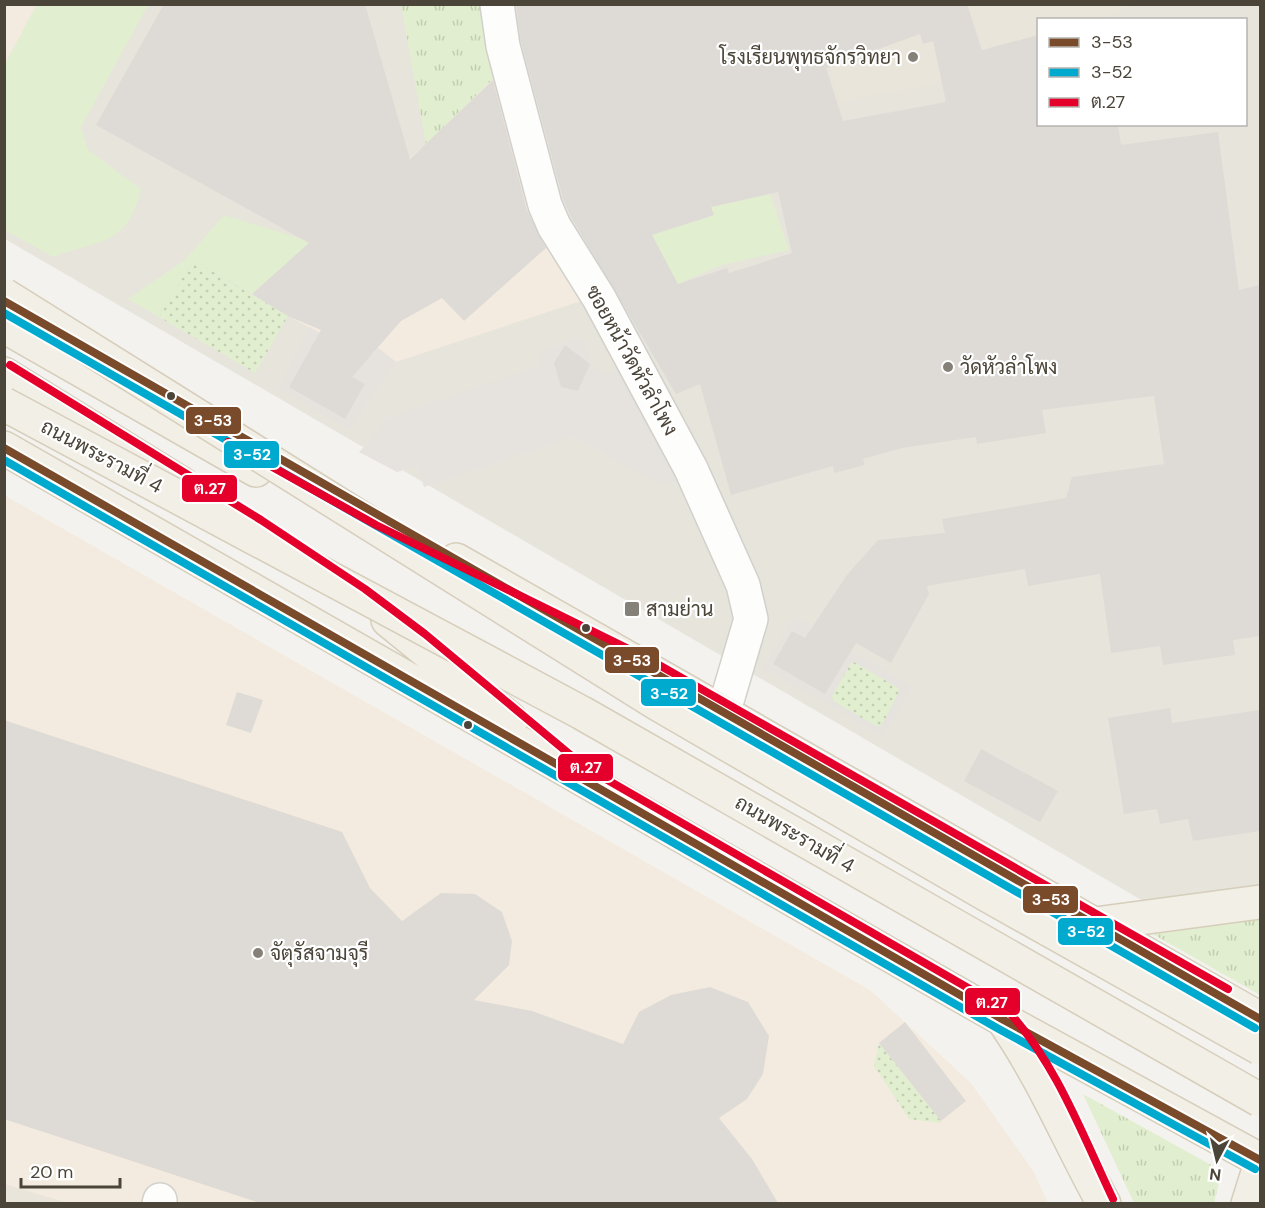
<svg xmlns="http://www.w3.org/2000/svg" width="1265" height="1208" font-family="'DM Sans',Sarabun,sans-serif">
	<style>
		.residential { fill: #e7e4dc; fill-rule: evenodd }
		.commercial { fill: #f3ebdf }
		.industrial { fill: #e6e2de }
		.education { fill: #eae5da }
		.grass { fill: url(#grass-dots) }
		.park { fill: url(#park-tufts) }
		.garden { fill: #e1eecf }
		.parking { fill: #e6e3df }
		.building { fill: #dedbd6; fill-rule: evenodd }
		.lines { fill: none; stroke-linecap: round; stroke-linejoin: round }
		.minor-casing { stroke: #d2d0cb; stroke-width: 36 }
		.major-casing { stroke: #d6cebb; stroke-width: 36 }
		.minor { stroke: #fdfdfc; stroke-width: 33 }
		.major { stroke: #f2efe6; stroke-width: 33 }
		.major-bridge-casing { stroke: #d6cebb; stroke-width: 36; stroke-linecap: butt }
		.major-bridge { stroke: #f2efe6; stroke-width: 33 }
		.bus-1-casing { stroke: #fff; stroke-width: 12 }
		.bus-2-casing { stroke: #fff; stroke-width: 12 }
		.bus-3-casing { stroke: #fff; stroke-width: 12 }
		.bus-1 { stroke: #7a4b2a; stroke-width: 8 }
		.bus-2 { stroke: #00a9ce; stroke-width: 8 }
		.bus-3 { stroke: #e4002b; stroke-width: 8 }
		.poi-dot { fill: #868178; stroke: #fff; stroke-width: 2 }
		.bus-dot { fill: #4b4439; stroke: #fff; stroke-width: 2 }
		.labels { text-anchor: middle; dominant-baseline: central; stroke-width: 4.5; stroke-linejoin: round; paint-order: stroke }
		.poi-label { font-size: 20px; fill: #4b4439; stroke: #fff; text-anchor: start }
		.street-label { font-size: 20px; fill: #4b4439; stroke: #fff }
		.line-badge { stroke: #fff; stroke-width: 2 }
		.badge-label { font-size: 16px; text-anchor: middle; font-weight: bold; fill: #fff }
	</style>
	<defs>
		<pattern id="grass-dots" width="8" height="8" patternUnits="userSpaceOnUse" patternTransform="scale(1.5)"><rect width="8" height="8" fill="#e1eecf"/><path d="M2 2h.1M6 6h.1" fill="none" stroke="#c3cdb2" stroke-width="1.8" stroke-linecap="round"/></pattern>
		<pattern id="park-tufts" width="24" height="20" patternUnits="userSpaceOnUse" patternTransform="scale(1.5)"><rect width="24" height="20" fill="#e1eecf"/><path d="M3 7l-1-3M5 7V3M7 7l1-3M15 17l-1-3M17 17v-4M19 17l1-3" fill="none" stroke="#c3cdb2"/></pattern>
	</defs>
	<rect width="100%" height="100%" fill="#f4f2ee"/>
	<path class="residential" d="M5,5h1255v964l-1255,-730zM1038,20h208v104h-208z"/>
	<path class="commercial" d="M5,5h32l-32,59z
		M496,76l26,115 11,25 57,82 -194,64 -18,-14 -12,13 -114,-67 174,-150z
		M4,495l866,495 101,93 63,89 14,31 -980,1 -63,-20z"/>
	<path class="industrial" d="M310,327l56,34 12,-13 18,14 -47,67 -71,-41z
		M794,616l118,71 -29,49 -120,-68z"/>
	<path class="education" d="M810,5h324l-38,14 -58,1v22l-51,20 2,12 -149,27z
		M4,1184h1l63,19h-63z"/>
	<path class="grass" d="M193,260l95,56 -33,57 -96,-56z
		M854,662l44,26 1,4 -17,33 -6,1 -43,-25 -1,-5 19,-33z
		M879,1043l62,78 -1,2 -31,-4 -35,-53z"/>
	<path class="park" d="M401,5h86l9,71 -70,68z
		M1260,919v76l-111,-63z
		M1083,1094l139,77 -8,32h-80z"/>
	<path class="garden" d="M37,4l111,1 -67,122 7,23 53,39c-14,58 -41,50 -88,68l-48,-27v-166z
		M770,194l19,56 -67,15 -38,16 -2,12 -43,-58 50,-20 5,7 20,-7 -3,-8z
		M224,215l87,27 -59,52 -59,-34 -34,57 -31,-18 57,-39z"/>
	<path class="parking" d="M581,338l14,31 12,5 22,-10 56,118 -28,1 -84,-46 -149,50 -7,-21 -20,6 -38,-20 10,-10 15,-23 158,-54 -1,-13z"/>
	<path class="building" d="M164,4h201l45,155 83,-79 34,130 19,38 -82,73 -22,-23 -41,23 -49,56 13,7 -20,35 -56,-32 32,-57 -33,-14 -36,-22 57,-51 -213,-118z
		M516,4h451l15,46 56,-15v89h80l3,21 97,-13 21,158 21,-5v351l-27,4 2,15 -72,10 -3,-19 -49,7 -11,-79 -72,12 -3,-17 -98,17 2,8 -38,69 -35,-20 -31,51 -52,-30 19,-33 13,7 42,-63 31,-35 67,-7 -3,-14 124,-21 6,-21 92,-13 -10,-68 -112,14 4,23 -69,11 -1,-7 -74,11 -39,11 2,6 -31,8 -1,-7 -102,29 -31,-111 -24,10 -105,-177 -8,-18 -42,-157zM920,34l3,10 10,-3 13,61 -103,19 -17,-53zM778,192l14,61 -63,20 -2,-5 -49,16 -26,-49 62,-20 -3,-8z
		M565,345l25,19 -12,27 -17,-4 -7,-24z
		M237,692l26,8 -12,33 -25,-8z
		M1170,708l2,15 88,-13v121l-67,10 -5,-22 -28,5 -3,-15 -33,5 -16,-96z
		M4,720l338,112 28,56 32,33 39,-28 34,1 27,18 10,29 -3,24 -35,35 58,11 91,33 16,-32 32,-17 39,-8 38,15 21,34 -6,38 -16,25 -28,19 33,41 26,44h-518l-256,-84z
		M981,749l77,42 -18,31 -76,-41z
		M905,1022l61,79 -25,20 -62,-78z"/>
	<g class="lines">
		<g class="minor-casing">
			<path id="minor" d="M497,4l6,42 42,159 9,21 45,72 92,171 52,116 8,34 -28,95
				M159,1204l1,-4"/>
		</g>
		<g class="major-casing">
			<path id="major" d="M4,326l252,144
				M4,374l178,110
				M4,448l998,571 258,141
				M456,560l804,459
				M388,620l123,100
				M1095,924l165,-22
				M1006,1024c39,57 64,119 98,180
				M1248,1204l12,-38"/>
		</g>
		<use href="#minor" class="minor"/>
		<use href="#major" class="major"/>
		<g class="major-bridge-casing">
			<path id="major-bridge" d="M4,295l654,409 331,192 271,152
				M4,404l578,309 678,387"/>
		</g>
		<use href="#major-bridge" class="major-bridge"/>
		<g class="bus-1-casing">
			<path id="bus-1" d="M4,301l1256,718
				M4,448l998,571 258,141"/>
		</g>
		<g class="bus-2-casing">
			<path id="bus-2" d="M4,313l1251,715
				M4,460l993,568 258,141"/>
		</g>
		<g class="bus-3-casing">
			<path id="bus-3" d="M10,365l251,155 104,69 60,45 160,133 423,244c48,52 75,125 105,188
				M228,442l148,83 269,132 583,332"/>
		</g>
		<use href="#bus-1" class="bus-1"/>
		<use href="#bus-2" class="bus-2"/>
		<use href="#bus-3" class="bus-3"/>
	</g>
	<g class="poi-dot">
		<circle cx="913" cy="57" r="6"/>
		<circle cx="948" cy="367" r="6"/>
		<rect x="624" y="601" width="16" height="16" rx="3"/>
		<circle cx="258" cy="953" r="6"/>
	</g>
	<g class="bus-dot">
		<circle cx="171" cy="396" r="5"/>
		<circle cx="586" cy="628" r="5"/>
		<circle cx="468" cy="725" r="5"/>
	</g>
	<g class="labels">
		<g class="poi-label">
			<text x="901" y="57" text-anchor="end">โรงเรียนพุทธจักรวิทยา</text>
			<text x="960" y="367">วัดหัวลำโพง</text>
			<text x="646" y="609">สามย่าน</text>
			<text x="270" y="953">จัตุรัสจามจุรี</text>
		</g>
		<g class="street-label">
			<text transform="translate(632 360) rotate(61)">ซอยหน้าวัดหัวลำโพง</text>
			<text transform="translate(102 456) rotate(28)">ถนนพระรามที่ 4</text>
			<text transform="translate(795 834) rotate(30)">ถนนพระรามที่ 4</text>
		</g>
	</g>
	<g class="line-badge">
		<rect x="185" y="406" width="57" height="29" rx="6" fill="#7a4b2a"/>
		<rect x="223" y="440" width="57" height="29" rx="6" fill="#00a9ce"/>
		<rect x="181" y="474" width="57" height="29" rx="6" fill="#e4002b"/>
		<rect x="604" y="646" width="56" height="28" rx="6" fill="#7a4b2a"/>
		<rect x="640" y="678" width="57" height="29" rx="6" fill="#00a9ce"/>
		<rect x="557" y="753" width="57" height="29" rx="6" fill="#e4002b"/>
		<rect x="1022" y="885" width="57" height="29" rx="6" fill="#7a4b2a"/>
		<rect x="1057" y="917" width="57" height="29" rx="6" fill="#00a9ce"/>
		<rect x="964" y="987" width="57" height="29" rx="6" fill="#e4002b"/>
	</g>
	<g class="badge-label">
		<text x="213" y="426">3-53</text>
		<text x="252" y="460">3-52</text>
		<text x="210" y="494">ต.27</text>
		<text x="632" y="666">3-53</text>
		<text x="669" y="699">3-52</text>
		<text x="586" y="773">ต.27</text>
		<text x="1051" y="905">3-53</text>
		<text x="1086" y="937">3-52</text>
		<text x="992" y="1008">ต.27</text>
	</g>
	<rect width="1265" height="1208" fill="none" stroke="#4b4439" stroke-width="12"/>
	<rect x="1037" y="18" width="210" height="108" fill="#ffffff" stroke="#b7b4b0" stroke-width="1.5"/>
	<rect x="1049" y="38" width="30" height="9" fill="#7a4b2a" stroke="#b7b4b0" stroke-width="1.5"/>
	<text x="1091" y="48" font-size="18" fill="#4b4439">3-53</text>
	<rect x="1049" y="68" width="30" height="9" fill="#00a9ce" stroke="#b7b4b0" stroke-width="1.5"/>
	<text x="1091" y="78" font-size="18" fill="#4b4439">3-52</text>
	<rect x="1049" y="98" width="30" height="9" fill="#e4002b" stroke="#b7b4b0" stroke-width="1.5"/>
	<text x="1091" y="108" font-size="18" fill="#4b4439">ต.27</text>
	<g transform="translate(1217 1160) rotate(187)" stroke="#ffffff" stroke-width="4.5" paint-order="stroke">
	<path d="M0-4.5L10 22L0 15L-10 22Z" fill="#4b4439"/>
	<text y="-9" font-size="16" font-weight="bold" text-anchor="middle" fill="#4b4439">N</text>
	</g>
	<path d="M21 1178v9h99v-9" fill="none" stroke="#4b4439" stroke-width="3"/>
	<text x="30" y="1178" font-size="18" fill="#4b4439" stroke="#ffffff" stroke-width="4.5" paint-order="stroke">20 m</text>
</svg>
